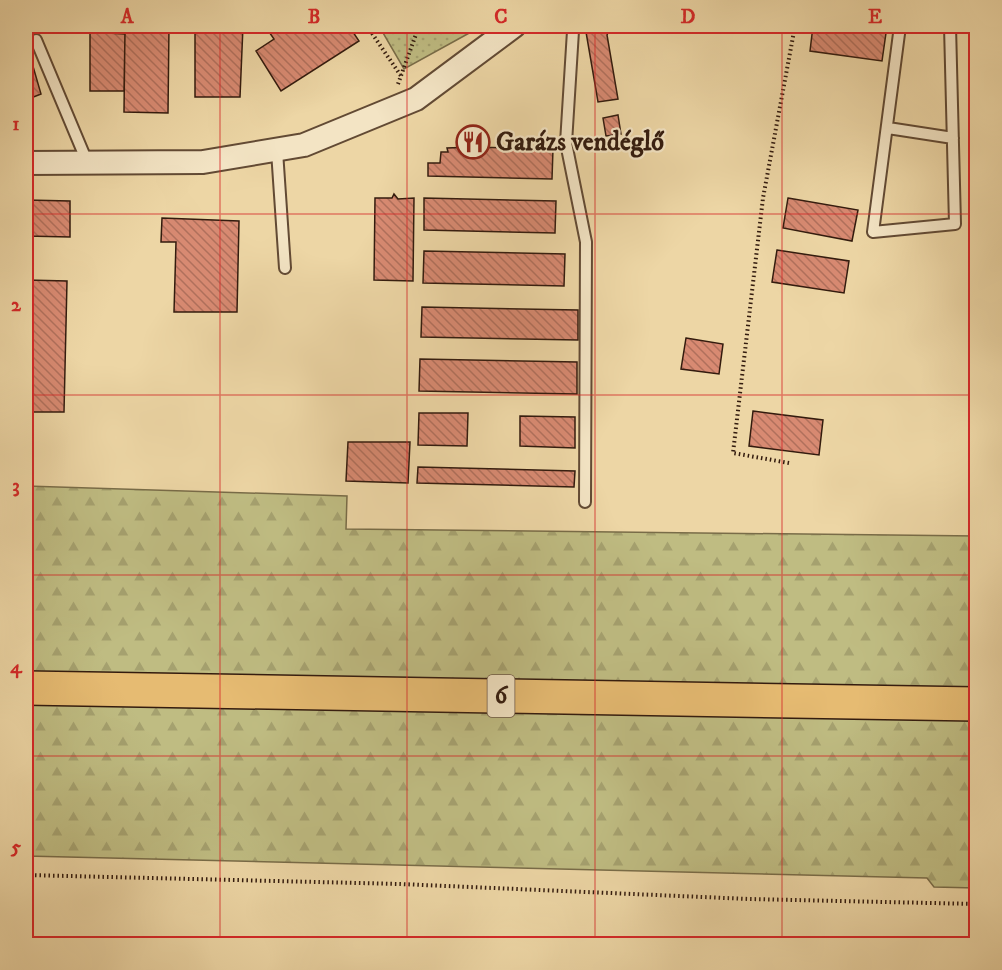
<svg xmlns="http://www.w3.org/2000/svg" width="1002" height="970" font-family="'IM FELL DW Pica',serif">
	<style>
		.forest { fill: url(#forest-firs); stroke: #796c48; stroke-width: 1.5 }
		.park { fill: url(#park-dots); stroke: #796c48; stroke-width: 1.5 }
		.building { fill: url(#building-back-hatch); stroke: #331b0e; stroke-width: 1.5 }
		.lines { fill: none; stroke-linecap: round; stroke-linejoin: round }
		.lane-casing { stroke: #624a34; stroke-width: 14 }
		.street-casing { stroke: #624a34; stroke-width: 26 }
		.primary-casing { stroke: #331b0e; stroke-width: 36 }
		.path { stroke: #331b0e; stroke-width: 4; stroke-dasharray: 1.5 3; stroke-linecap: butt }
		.lane { stroke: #f3e4c4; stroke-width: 10 }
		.street { stroke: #f3e4c4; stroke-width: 22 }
		.primary { stroke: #e6bb72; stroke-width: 33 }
		.grid { fill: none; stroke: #d62828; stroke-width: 1.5; stroke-opacity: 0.55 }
		.labels { text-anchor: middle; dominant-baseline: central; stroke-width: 4.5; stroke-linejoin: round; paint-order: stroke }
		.shield { fill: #f3e4c4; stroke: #6d5745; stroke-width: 1.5 }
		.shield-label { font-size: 24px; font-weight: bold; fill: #331b0e }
		.poi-label { font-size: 26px; font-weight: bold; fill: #331b0e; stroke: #f3e4c4; text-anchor: start }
		.neatline { fill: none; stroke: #d62828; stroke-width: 2 }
		.grid-label { font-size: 20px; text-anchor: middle; font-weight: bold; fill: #d62828 }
	</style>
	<defs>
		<pattern id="forest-firs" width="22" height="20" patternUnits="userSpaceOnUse" patternTransform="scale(1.5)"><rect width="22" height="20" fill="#bfbc82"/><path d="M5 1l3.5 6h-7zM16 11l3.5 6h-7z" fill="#a5a16f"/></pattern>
		<pattern id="park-dots" width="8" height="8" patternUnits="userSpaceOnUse" patternTransform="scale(1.5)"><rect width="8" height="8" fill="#bfbc82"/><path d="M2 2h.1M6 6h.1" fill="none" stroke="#a5a16f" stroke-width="1.8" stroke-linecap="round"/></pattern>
		<pattern id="building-back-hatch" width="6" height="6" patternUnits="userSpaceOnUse" patternTransform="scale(1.5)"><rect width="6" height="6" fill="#d88a72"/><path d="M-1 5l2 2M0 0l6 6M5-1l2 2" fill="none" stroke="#b0705c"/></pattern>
	</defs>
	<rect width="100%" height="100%" fill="#edd6a5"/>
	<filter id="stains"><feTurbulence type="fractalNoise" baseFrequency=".00333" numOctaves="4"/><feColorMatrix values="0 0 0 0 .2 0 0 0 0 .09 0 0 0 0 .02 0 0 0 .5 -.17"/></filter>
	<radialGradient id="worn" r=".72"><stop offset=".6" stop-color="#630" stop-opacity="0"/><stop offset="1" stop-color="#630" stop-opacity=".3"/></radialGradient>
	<path class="forest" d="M26,486l321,10 -1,33 630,7v352l-42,-1 -7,-9 -901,-22z"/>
	<path class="park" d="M379,26h103l-78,43z"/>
	<path class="building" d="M72,26h32v7l-32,-2z
		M125,26h44l-1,87 -44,-1z
		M195,26h48l-3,71h-45z
		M265,26h84l10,15 -78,50 -25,-40 18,-12z
		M589,26h22l-4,9 11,64 -20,3 -12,-70z
		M813,26h74l-5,35 -72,-10z
		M90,32l35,2 -1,57h-34z
		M26,42l15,52 -15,6z
		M618,115l3,19 -15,2 -3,-18z
		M473,147l80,2 -1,30 -124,-3v-13h12l1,-11h7l-1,-4z
		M394,194l4,5 16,-1 -1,83 -39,-1 1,-82h17z
		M424,198l132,3 -1,32 -131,-3z
		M788,198l70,12 -6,31 -69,-13z
		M26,200l44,1v36l-44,-1z
		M162,218l77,3 -2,91h-63l2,-70h-15z
		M777,250l72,11 -5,32 -72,-11z
		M424,251l141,3 -1,32 -141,-3z
		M26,280l41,1 -3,131h-38z
		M422,307l156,3v30l-157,-3z
		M686,338l37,6 -4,30 -38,-5z
		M420,359l157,3v32l-158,-3z
		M753,411l70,9 -4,35 -70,-9z
		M419,413h49l-1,33 -49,-1z
		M520,416l55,1v31l-55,-2z
		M348,442h62l-2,41 -62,-2z
		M418,467l157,4 -1,16 -157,-4z"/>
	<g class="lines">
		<g class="lane-casing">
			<path id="lane" d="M570,26l3,5 -7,112 20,99 -1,260
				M900,26l-27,206 82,-8 -5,-198
				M36,40l52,124
				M888,128l65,10
				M277,151l8,117"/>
		</g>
		<g class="street-casing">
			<path id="street" d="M26,163l177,-1 101,-17 112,-46 98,-73"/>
		</g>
		<g class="primary-casing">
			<path id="primary" d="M26,688l950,16"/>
		</g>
		<path class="path" d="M367,26l34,50
			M398,84l21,-58
			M789,463l-56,-10 30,-255 32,-172
			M26,875l374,9 349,15 227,5"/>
		<use href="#lane" class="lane"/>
		<use href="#street" class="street"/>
		<use href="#primary" class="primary"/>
	</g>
	<path class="grid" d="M220,26v918M407,26v918M595,26v918M782,26v918M26,214h950M26,395h950M26,575h950M26,756h950"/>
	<defs>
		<g id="restaurant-ring" transform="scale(1.725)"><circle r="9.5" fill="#f3e4c4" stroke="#8f2418" stroke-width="1.5"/><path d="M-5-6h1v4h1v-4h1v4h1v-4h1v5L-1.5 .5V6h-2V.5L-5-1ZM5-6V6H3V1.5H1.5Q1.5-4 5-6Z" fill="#8f2418"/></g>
	</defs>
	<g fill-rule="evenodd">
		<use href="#restaurant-ring" x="473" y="142"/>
	</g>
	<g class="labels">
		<rect class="shield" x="487.5" y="675" width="27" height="42" rx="4.5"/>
		<g class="shield-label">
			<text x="501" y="696">6</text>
		</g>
		<g class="poi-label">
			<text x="496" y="142">Garázs vendéglő</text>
		</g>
	</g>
	<rect width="1002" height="970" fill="none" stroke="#edd6a5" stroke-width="66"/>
	<rect x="33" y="33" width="936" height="904" class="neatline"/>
	<g class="grid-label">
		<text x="127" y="23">A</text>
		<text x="314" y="23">B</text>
		<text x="501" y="23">C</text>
		<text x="688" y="23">D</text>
		<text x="875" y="23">E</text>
		<text x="16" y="130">1</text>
		<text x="16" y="311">2</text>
		<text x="16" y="492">3</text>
		<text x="16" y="673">4</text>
		<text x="16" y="853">5</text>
	</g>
	<rect width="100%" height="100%" filter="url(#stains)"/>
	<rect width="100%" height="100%" fill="url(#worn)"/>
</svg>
